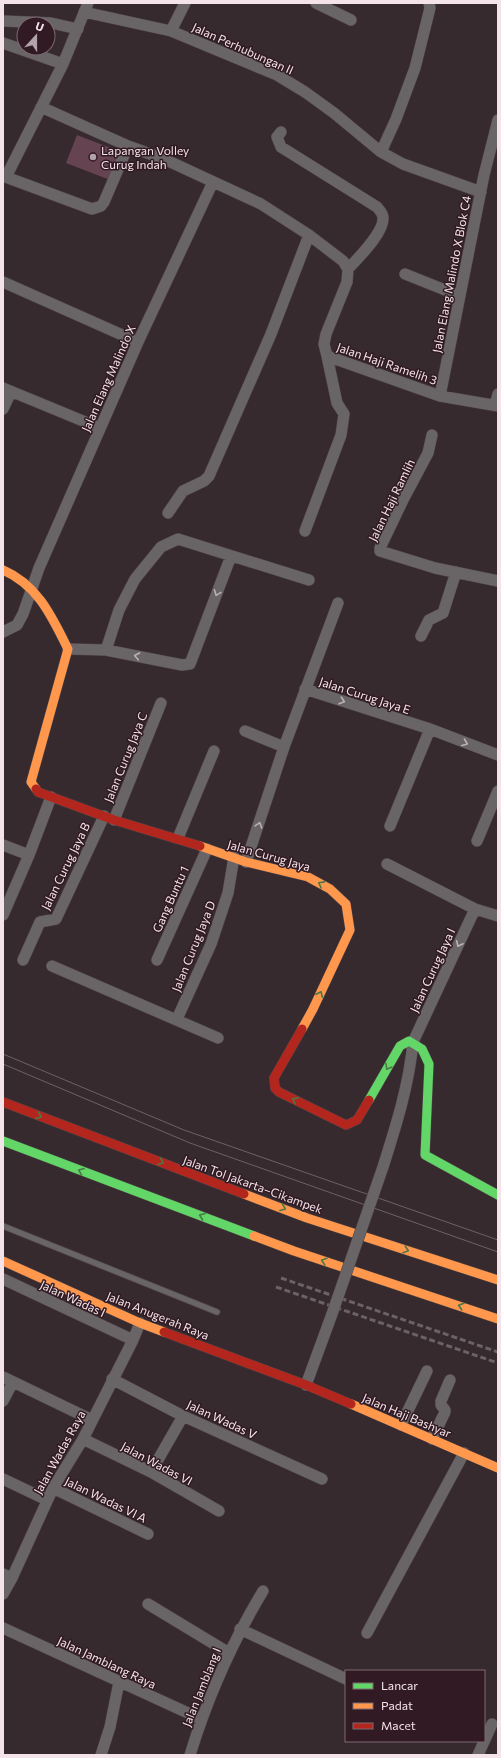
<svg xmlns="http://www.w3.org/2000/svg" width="501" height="1758" font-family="Commissioner,sans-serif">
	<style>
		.green { fill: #664350 }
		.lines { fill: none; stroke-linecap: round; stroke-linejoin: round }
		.lane-casing { stroke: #504549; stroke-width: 7 }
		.street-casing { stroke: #504549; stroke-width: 12 }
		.fast-casing { stroke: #504549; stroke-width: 10 }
		.slow-casing { stroke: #504549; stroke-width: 10 }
		.jam-casing { stroke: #504549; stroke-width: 10 }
		.lane { stroke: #696465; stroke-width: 5.5 }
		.street { stroke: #696465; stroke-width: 11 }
		.fast { stroke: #63d668; stroke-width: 9 }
		.slow { stroke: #ff974d; stroke-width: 9 }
		.jam { stroke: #b3261e; stroke-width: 9 }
		.tram { stroke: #6b6265; stroke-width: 1 }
		.rail { stroke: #6b6265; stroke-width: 3; stroke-dasharray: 6 3; stroke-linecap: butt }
		.street-bridge-casing { stroke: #504549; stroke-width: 12; stroke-linecap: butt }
		.street-bridge { stroke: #696465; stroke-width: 11 }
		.oneway { stroke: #bcb1b4 }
		.oneway2 { stroke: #4a7846 }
		.poi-dot { fill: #b2a3a8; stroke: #311a23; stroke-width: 1.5 }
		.labels { text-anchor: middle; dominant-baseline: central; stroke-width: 3; stroke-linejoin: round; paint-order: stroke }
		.street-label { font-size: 12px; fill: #f4e4e9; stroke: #311a23 }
		.poi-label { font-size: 12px; fill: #f4e4e9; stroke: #311a23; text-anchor: start }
	</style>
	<rect width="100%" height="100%" fill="#362a2e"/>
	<path class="green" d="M77,135l44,17 -11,28 -44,-17z"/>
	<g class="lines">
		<g class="lane-casing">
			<path id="lane" d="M3,1226l214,86"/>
		</g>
		<g class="street-casing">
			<path id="street" d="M316,3l35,17
				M84,12l87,19 106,44 28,17 29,21 47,39 22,12 78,28
				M3,21l48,2 27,6
				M171,31l14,-28
				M3,43l60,21
				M41,107l87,39 36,13 97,45 48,31 34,26 5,8 -1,13 -21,52 -2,10 3,12 113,40 58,10
				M281,132l-4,5 4,10 96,60c3,4 6,6 6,11 1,15 -25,40 -35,51
				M381,152l15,-33 19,-51 15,-60 -1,-5
				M3,176l89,33 9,-3 3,-4 24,-56
				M6,177l57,-113 25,-61
				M405,274l55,22
				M3,282l135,60
				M3,388l97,40
				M440,396l44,-221 14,-55
				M495,405l3,-11
				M3,409l8,-17
				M432,435l-4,18 -25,47 -23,48v3l55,17 63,13
				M168,513l15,-22 21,-10 5,-5 62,-142 38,-99
				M305,531l36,-96 3,-21 -7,-11 -10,-47
				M3,632l14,-7 6,-11 16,-46 99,-226 75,-160
				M421,636l8,-16 14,-7 13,-41
				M68,649l38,1 13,-40 16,-31 26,-32 17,-8 131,41
				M106,650l76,15 8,-1 41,-108
				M305,689l125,40 68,26
				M245,731l39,16
				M114,820l47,-117
				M390,826l40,-97
				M178,838l36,-87
				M477,841l21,-50
				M3,845l26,10
				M246,862l38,-115 54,-144
				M387,864l88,45 23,7
				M3,915l26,-60 22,-58
				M23,960l17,-38 16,-3 48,-103
				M157,960l50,-111
				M52,966l166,72
				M177,1019l34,-75 17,-51 6,-36
				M383,1167c13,-41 26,-82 30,-125l62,-133
				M3,1279l130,61
				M3,1377l89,43
				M112,1379l71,37 139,63
				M306,1385l26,-71
				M3,1401l10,-19
				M401,1425l26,-54
				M83,1439l68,33 68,39
				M432,1439l13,-27v-2l-4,-5v-4l9,-21
				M151,1472l32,-56
				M3,1479l44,21
				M53,1488l95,46
				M3,1574l9,4
				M3,1594l9,-16 41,-90 30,-49 50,-99 7,-17
				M148,1604l81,49
				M3,1628l198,91
				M240,1629l106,50
				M367,1633l97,-180
				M101,1755l9,-28 9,-45
				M190,1755c18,-59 41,-111 73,-164
				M478,1755l14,-31"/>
		</g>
		<g class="fast-casing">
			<path id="fast" d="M369,1100l31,-54 9,-5 13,8 7,15 -4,91 73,40
				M3,1141l251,95"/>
		</g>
		<g class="slow-casing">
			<path id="slow" d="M3,570c35,15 49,47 65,79l-37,133 5,7
				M200,846l46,16 62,15 22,12 16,15 4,26 -37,79 -11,20
				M244,1194l63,24 191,62
				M254,1236l40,15 204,68
				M3,1261l137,62 24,9
				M351,1404l147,64"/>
		</g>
		<g class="jam-casing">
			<path id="jam" d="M36,789l2,3 76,28 86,26
				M302,1029l-28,49 1,10 4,4 67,33 11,-5 12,-20
				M3,1102l241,92
				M164,1332l142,53 45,19"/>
		</g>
		<use href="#lane" class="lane"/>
		<use href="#street" class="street"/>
		<use href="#fast" class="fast"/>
		<use href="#slow" class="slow"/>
		<use href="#jam" class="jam"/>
		<path class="tram" d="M3,1054l181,76 314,110
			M3,1064l187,79 308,109"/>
		<path class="rail" d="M281,1278l217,74
			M276,1287l222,76"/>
		<g class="street-bridge-casing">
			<path id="street-bridge" d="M332,1314l51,-147"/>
		</g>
		<use href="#street-bridge" class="street-bridge"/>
	</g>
	<defs><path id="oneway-chevron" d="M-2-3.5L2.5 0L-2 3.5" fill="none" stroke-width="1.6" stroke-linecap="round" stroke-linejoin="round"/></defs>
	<g class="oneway">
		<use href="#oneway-chevron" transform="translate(217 593) rotate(111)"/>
		<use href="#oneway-chevron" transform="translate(137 656) rotate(-169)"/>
		<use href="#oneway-chevron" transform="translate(342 701) rotate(18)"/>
		<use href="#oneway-chevron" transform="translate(465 743) rotate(21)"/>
		<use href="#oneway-chevron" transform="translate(259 825) rotate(-72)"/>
		<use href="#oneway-chevron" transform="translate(459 944) rotate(115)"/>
	</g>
	<g class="oneway2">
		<use href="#oneway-chevron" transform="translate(321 884) rotate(-152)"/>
		<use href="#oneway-chevron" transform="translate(320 994) rotate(-65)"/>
		<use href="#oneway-chevron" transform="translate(388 1067) rotate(120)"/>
		<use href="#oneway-chevron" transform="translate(295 1100) rotate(-154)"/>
		<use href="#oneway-chevron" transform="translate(39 1116) rotate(21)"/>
		<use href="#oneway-chevron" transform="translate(161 1162) rotate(21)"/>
		<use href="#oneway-chevron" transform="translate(81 1171) rotate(-159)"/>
		<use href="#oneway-chevron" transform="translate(283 1208) rotate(21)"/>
		<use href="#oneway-chevron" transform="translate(202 1216) rotate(-159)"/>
		<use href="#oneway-chevron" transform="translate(406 1250) rotate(18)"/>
		<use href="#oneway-chevron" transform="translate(324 1261) rotate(-162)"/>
		<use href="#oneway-chevron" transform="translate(461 1306) rotate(-162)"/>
	</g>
	<circle class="poi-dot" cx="93" cy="157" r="4"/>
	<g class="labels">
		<g class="street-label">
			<text transform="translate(243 48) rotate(24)">Jalan Perhubungan II</text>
			<text transform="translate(451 274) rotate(-79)">Jalan Elang Malindo X Blok C4</text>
			<text transform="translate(387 363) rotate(19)">Jalan Haji Ramelih 3</text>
			<text transform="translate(108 378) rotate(-66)">Jalan Elang Malindo X</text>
			<text transform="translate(391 500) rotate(-64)">Jalan Haji Ramlih</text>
			<text transform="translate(365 695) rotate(18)">Jalan Curug Jaya E</text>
			<text transform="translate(125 757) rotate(-68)">Jalan Curug Jaya C</text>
			<text transform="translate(269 855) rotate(16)">Jalan Curug Jaya</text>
			<text transform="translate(65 866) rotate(-64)">Jalan Curug Jaya B</text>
			<text transform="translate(170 899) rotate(-66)">Gang Buntu 1</text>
			<text transform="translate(193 946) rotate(-68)">Jalan Curug Jaya D</text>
			<text transform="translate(432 970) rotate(-65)">Jalan Curug Jaya I</text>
			<text transform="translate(253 1184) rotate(20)">Jalan Tol Jakarta–Cikampek</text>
			<text transform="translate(73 1298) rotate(25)">Jalan Wadas I</text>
			<text transform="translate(158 1315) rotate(22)">Jalan Anugerah Raya</text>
			<text transform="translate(407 1415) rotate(23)">Jalan Haji Bashyar</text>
			<text transform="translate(222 1419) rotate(25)">Jalan Wadas V</text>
			<text transform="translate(59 1452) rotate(-61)">Jalan Wadas Raya</text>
			<text transform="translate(157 1463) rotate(28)">Jalan Wadas VI</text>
			<text transform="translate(106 1499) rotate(26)">Jalan Wadas VI A</text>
			<text transform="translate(107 1662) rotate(25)">Jalan Jamblang Raya</text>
			<text transform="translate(201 1687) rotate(-68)">Jalan Jamblang I</text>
		</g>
		<g class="poi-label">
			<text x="101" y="150">Lapangan Volley<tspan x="101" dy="14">Curug Indah</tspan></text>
		</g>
	</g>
	<rect width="501" height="1758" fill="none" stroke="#f4e4e9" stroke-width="8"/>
	<rect x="345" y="1670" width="140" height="72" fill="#311a23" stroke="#7f6b72"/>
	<rect x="353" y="1683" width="20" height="6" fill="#63d668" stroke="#7f6b72"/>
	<text x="381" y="1690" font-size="12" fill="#f4e4e9">Lancar</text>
	<rect x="353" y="1703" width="20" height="6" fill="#ff974d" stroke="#7f6b72"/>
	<text x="381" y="1710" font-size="12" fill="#f4e4e9">Padat</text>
	<rect x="353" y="1723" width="20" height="6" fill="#b3261e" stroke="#7f6b72"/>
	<text x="381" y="1730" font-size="12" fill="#f4e4e9">Macet</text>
	<g transform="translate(36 36) rotate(21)"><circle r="19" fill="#311a23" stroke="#7f6b72"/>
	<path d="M0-3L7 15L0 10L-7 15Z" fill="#b2a3a8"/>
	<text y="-6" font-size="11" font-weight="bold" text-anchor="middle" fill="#f4e4e9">U</text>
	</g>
</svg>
